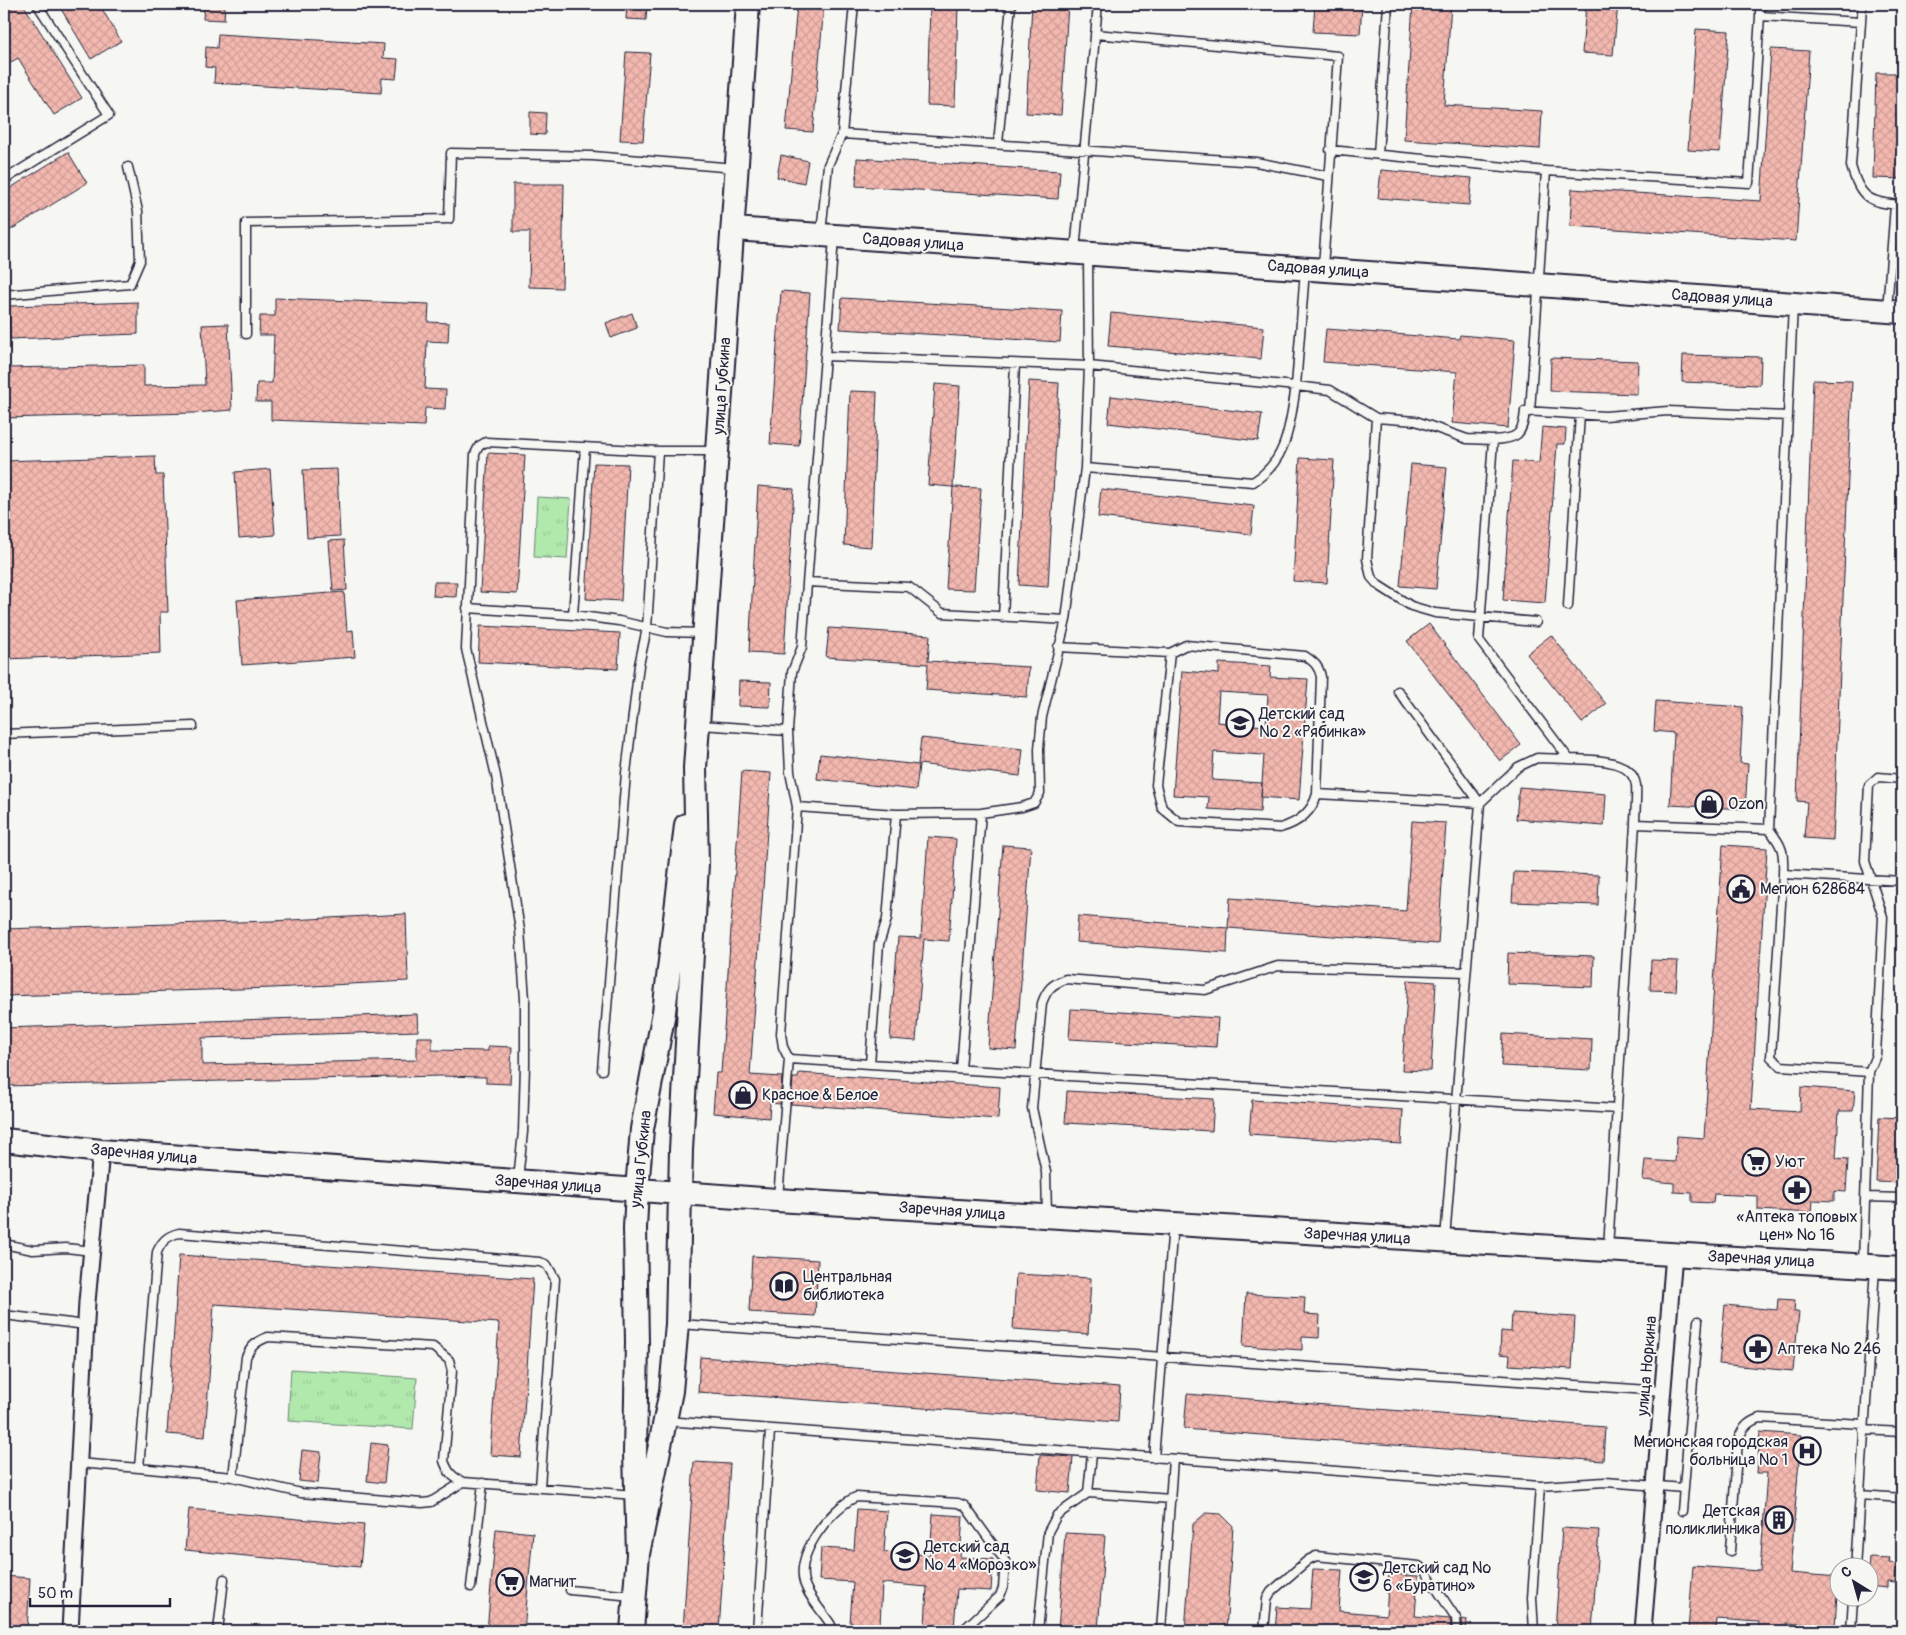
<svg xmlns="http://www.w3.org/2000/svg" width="1906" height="1635" font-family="Pangolin,sans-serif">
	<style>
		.park { fill: url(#park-tufts); stroke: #6a8674 }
		.building { fill: url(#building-cross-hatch); stroke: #22223b; fill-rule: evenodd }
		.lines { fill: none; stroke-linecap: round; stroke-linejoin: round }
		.lane-casing { stroke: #22223b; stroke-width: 11 }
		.street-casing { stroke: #22223b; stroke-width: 19 }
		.secondary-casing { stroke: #22223b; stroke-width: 26 }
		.lane { stroke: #f6f6f2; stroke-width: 8 }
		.street { stroke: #f6f6f2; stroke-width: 15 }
		.secondary { stroke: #f6f6f2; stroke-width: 22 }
		.labels { text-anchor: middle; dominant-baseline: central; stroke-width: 4; stroke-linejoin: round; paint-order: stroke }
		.street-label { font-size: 16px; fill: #22223b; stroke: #f6f6f2 }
		.poi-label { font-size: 16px; fill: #22223b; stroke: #f6f6f2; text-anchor: start }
	</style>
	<defs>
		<pattern id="park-tufts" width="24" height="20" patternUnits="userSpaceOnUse" patternTransform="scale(1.25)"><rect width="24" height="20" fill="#b1e9ad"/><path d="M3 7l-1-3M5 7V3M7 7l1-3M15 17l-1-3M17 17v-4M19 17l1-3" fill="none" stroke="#98c896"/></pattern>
		<pattern id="building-cross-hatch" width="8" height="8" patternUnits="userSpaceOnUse" patternTransform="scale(1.25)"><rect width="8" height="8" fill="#f3b8af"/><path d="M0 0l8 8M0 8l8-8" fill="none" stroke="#d09e97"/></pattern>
	</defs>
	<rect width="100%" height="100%" fill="#f6f6f2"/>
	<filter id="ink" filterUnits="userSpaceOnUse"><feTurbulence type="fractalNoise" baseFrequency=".02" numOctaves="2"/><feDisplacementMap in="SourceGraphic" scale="10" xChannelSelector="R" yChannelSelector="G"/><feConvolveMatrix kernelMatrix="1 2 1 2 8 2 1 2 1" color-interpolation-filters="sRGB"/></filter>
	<g filter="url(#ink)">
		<path class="park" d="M537,497l34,2 -4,60 -33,-2z
			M291,1369l126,9 -4,51 -125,-8z"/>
		<path class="building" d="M4,4h19l59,94 -28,17 -36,-57 -14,8z
			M58,4h41l22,37 -30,18z
			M204,4h21l-1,16 -21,-1z
			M627,4h20l-1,16 -20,-1z
			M797,4h27l-11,128 -27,-2z
			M1032,4h36l-7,111 -35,-2z
			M1315,4h47l-2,30 -47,-2z
			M1413,4h38l-7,101 98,6 -2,38 -136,-9z
			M1586,4h32l-5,51 -31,-2z
			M930,5l28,1 -3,100 -28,-1z
			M1696,29l33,2 -9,121 -32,-2z
			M218,34l166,10 -1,14 15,1 -2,20 -14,-1 -1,15 -167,-10 1,-15 -10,-1 1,-20 11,1z
			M1771,49l38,2 -13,190 -226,-15 2,-37 189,12z
			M626,52l24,1 -7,88 -23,-1z
			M1876,73h26v106l-29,-1z
			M530,112l16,1 -1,22 -15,-1z
			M68,152l19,31 -83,51v-42z
			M781,155l27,6 -4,22 -27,-6z
			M857,158l203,13 -2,28 -202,-13z
			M1381,170l91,8 -3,27 -91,-7z
			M513,184h51l-2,104 -33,-1 1,-55h-17z
			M781,291l29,2 -11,153 -29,-2z
			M275,298l154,6 -1,18 21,1 -1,19 -21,-1 -2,48 21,1 -1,19 -20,-1 -1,18 -153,-6v-18h-15l1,-19h15l2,-48h-15l1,-19h15z
			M842,298l220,13 -2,31 -220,-13z
			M138,302v32l-128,5 -1,-33z
			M632,313l5,15 -26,10 -5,-15z
			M1111,313l153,14 -3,32 -153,-13z
			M228,324l4,86 -38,3 -190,5v-29h4v-21l136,-3v21l61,-1 -3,-60z
			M1326,329l133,10 1,-4 55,5 -7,88 -56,-5 5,-51 -134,-10z
			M1683,355l78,2 -1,28 -78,-3z
			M1551,358l87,3 -1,33 -87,-3z
			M1813,380l39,1 -19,459 -29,-2 3,-36 -10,-1z
			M1029,381l30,2 -11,204 -29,-2z
			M935,384l25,2 -7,101 -25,-2z
			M850,391l27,1 -6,155 -27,-2z
			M1111,396l151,18 -4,27 -150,-18z
			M1542,427l24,2 -1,15h-8l-12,159 -42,-3 10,-139 26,2z
			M488,453l37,2 -8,139 -37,-2z
			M155,456l1,19h7l5,137h-8l1,41 -157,6v-198z
			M1300,458l34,2 -7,123 -34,-2z
			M594,463l34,1 -7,137 -35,-2z
			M1411,464l36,3 -11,122 -36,-3z
			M270,469l5,66 -36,3 -4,-66z
			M337,469l3,67 -33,2 -4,-68z
			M758,486l36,3 -10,165 -35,-2z
			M953,487l28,1 -7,102 -28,-1z
			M1101,489l153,17 -3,28 -153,-17z
			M344,540l3,50 -14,1 -4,-50z
			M434,582h23l-1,15 -23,-1z
			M344,592l3,39 6,-1 2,27 -113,8 -5,-65z
			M1429,624l92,121 -21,16 -93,-120z
			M480,626l140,7 -2,36 -140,-7z
			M829,628l101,7 -2,26 101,6 -2,30 -101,-7 2,-26 -102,-7z
			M1551,635l55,69 -24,19 -55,-69z
			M1219,663l52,3 -1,11 38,2 -9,121 -38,-3 3,-42 -50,-3 -2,28 50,3 -2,29 -52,-3 1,-12 -36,-2 9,-124 37,3zM1219,692l49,3 -2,31 -49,-4z
			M739,681l32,1 -1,25 -32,-1z
			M1656,701l87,6 -3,56 8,1 -3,45 -75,-4 4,-72 -20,-2z
			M921,738l102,11 -3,27 -102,-12z
			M820,754l99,11 -3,25 -99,-11z
			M742,771l29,2 -21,302 32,2 -2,27 -10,-1 -1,15 -56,-5 3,-40h5z
			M1519,787l87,7 -2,32 -88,-7z
			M1412,821l34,2 -8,121 -210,-16 2,-30 176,13z
			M928,837l28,2 -7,102 -25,-2 -8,102 -26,-2 8,-102 23,1z
			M1003,845l28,2 -15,203 -28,-2z
			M1723,845l44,3 -16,261 49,3 1,-25 54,4 -2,20h-14l-3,47 12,1 -2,33 -12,-1v10l-21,-1 -1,13 -54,-3v-14l-44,-2 -1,9 -21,-1v-9l-18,-1v-9l-31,-3 2,-20 30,2 2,-26 27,2z
			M1514,872l85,3 -1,30 -86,-3z
			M406,914l2,67 -135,7 -269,8v-67l267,-8z
			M1078,916l150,12 -1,25 -151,-11z
			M1508,953l86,3 -1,31 -86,-3z
			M1651,960l27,1 -2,30 -26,-1z
			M1408,980l28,2 -5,89 -29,-1z
			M1071,1009l147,9 -2,29 -147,-8z
			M417,1014l1,17 -216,7v27l215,-5v-23h15v13l56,1v-5l24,1 -2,37 -24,-1v-6l-45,-1 -437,10v-58z
			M1503,1034l89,5 -1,31 -90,-4z
			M799,1073l201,14 -2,32 -207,-15 2,-26h5z
			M1067,1091l147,8 -2,32 -147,-8z
			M1252,1100l151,10 -2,34 -152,-10z
			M1879,1117l23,1v65l-26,-1z
			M179,1255l354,24 -12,178 -31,-2 9,-132 -285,-19 -9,133 -38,-3z
			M752,1256l66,4 -3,56 -66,-4z
			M1016,1274l75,4 -3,56 -75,-5z
			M1246,1294l59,3 -1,17 16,1 -1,23 -17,-1v13l-59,-4z
			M1778,1299l17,1 -1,12h5l-6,59 -74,-7 6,-59 52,5z
			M1512,1313l63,4 -3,52 -63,-4 1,-10 -10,-1 1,-23 10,1z
			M700,1357l420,30 -2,35 -420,-30z
			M1187,1394l418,33 -2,34 -419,-32z
			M1760,1432l41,3 -11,138 48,4 -3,50 -48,-4 -1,8h-28l1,-9 -42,-3 -1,12h-28l5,-65 67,5 7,-98h-10z
			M371,1443l17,2 -4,38 -17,-2z
			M302,1450l19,2 -3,31 -19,-2z
			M1040,1455l33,2 -3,36 -33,-3z
			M694,1462l36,2 -11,167h-36z
			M189,1509l175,16 -4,42 -175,-17z
			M857,1509l30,2 -3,41 46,3 3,-41 30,2 -3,41 33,2 -2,32 -34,-2 -3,39 -29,-2 2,-39 -45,-4 -2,42 -30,-2 3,-41 -34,-2 2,-32 33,2z
			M1206,1513l15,1 12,12 -7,105h-41l8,-107z
			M1562,1528l37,2 -7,101h-37z
			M496,1529l37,4 -9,98h-37z
			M1065,1533l40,2 -7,96h-40z
			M1870,1557l20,1 -1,5 8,1 -2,19 -8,-1v6l-19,-2z
			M1313,1569l29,1 -3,41 47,4 3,-41 29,2 -3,40 35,3 1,12h-176l2,-24 33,2z
			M4,1576l26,2 -3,53h-23z
			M1462,1619l5,1 -1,11h-3z"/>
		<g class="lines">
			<g class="lane-casing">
				<path id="lane" d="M375,5v-1
					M1760,16v-12
					M1861,22l-10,144c9,32 18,37 51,39
					M1095,34l243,22 -15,211
					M842,134l414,28 72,14
					M998,144l13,-140
					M1330,150l216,21 -16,241
					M1378,155l10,-151
					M1546,171l203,12 11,-167 101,6 1,-18
					M4,180l105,-65 -72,-111
					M821,233l7,-68 14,-31 12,-130
					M834,238l-9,118 264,10 207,20c-6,37 -8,75 -43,96l-168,-14
					M1075,251l23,-247
					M1305,270l-9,116 34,4 46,28 -9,141 4,18 7,8 33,21 24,7 101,9
					M4,295l126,-11 10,-23 -2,-50 -10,-44
					M1887,310l8,-105
					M246,334v-111l203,-4 2,-66 142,3 142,12
					M1376,418l40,3 51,18 26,1
					M807,582l102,5 33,26 124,7
					M1568,606l12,-192
					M467,608l106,7 46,6 48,11 36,1
					M573,615l12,-168
					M1003,618l12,-254
					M1058,647l112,6 16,-8 119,11c9,6 14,10 16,21l-4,117c-5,18 -19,29 -37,34l-101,-6 -17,-14 -6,-23 14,-132
					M1398,691l82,112 -35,436
					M701,725l87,6 4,-59 10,-25 23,-291
					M4,734l189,-8
					M1317,794l163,9 38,-36 19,-9 32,1
					M797,807l99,7 85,-1 41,-6 12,-4 6,-10 -1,-44 3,-32 24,-97 19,-152 4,-102 -1,-109
					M1635,824c0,-12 2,-27 1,-39 -5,-28 -46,-25 -67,-26l-90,-119 14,-200c24,-1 30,-5 32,-29l80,5 63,-5 120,5
					M1769,829l24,-524
					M789,1059l81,5 9,-120 8,-25 9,-105
					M870,1064l747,45
					M961,1069l20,-256
					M602,1070l24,-297 13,-108 8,-37 11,-177
					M1869,1072l-88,-6 -10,-9 12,-183 119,7
					M518,1179l5,-47 2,-67v-66l-5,-69 -24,-154 -30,-127 9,-195 4,-8 7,-4 172,9h57
					M1865,1197l37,1
					M778,1198l11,-139 -6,-12 -2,-13 16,-227 -7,-35 -2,-41
					M1047,1215l-1,-43 -14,-64 10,-105c5,-14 10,-19 24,-24l139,11 73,-24 188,6
					M4,1244l29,6 33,-2 26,3
					M1608,1248l27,-424 134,5c14,18 15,22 14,45
					M1863,1264l6,-192 7,-17 7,-138 -18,-56 4,-76 9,-8 24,2
					M4,1315l82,10
					M679,1324l984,67
					M666,1421l874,65 65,-4 79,6
					M1863,1430l39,2
					M1154,1458l19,-233
					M78,1463l61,5 18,-216c5,-11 10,-16 22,-19l361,29 7,3 8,14 -15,208
					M139,1468l94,9 68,16 121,10 9,-1 32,-20
					M233,1477l13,-120c5,-11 11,-16 22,-20l165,10 16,13 3,11 -8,90c4,11 8,16 19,21l172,13
					M1088,1493l83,6
					M1860,1495l42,3
					M1682,1511l16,-190
					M1730,1551l8,-111c5,-12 9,-18 22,-22l103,6
					M1855,1568l20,-300
					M471,1587l12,-104
					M570,1590l62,6
					M218,1631l6,-52
					M757,1631l13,-200
					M831,1631v-6c-8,-13 -23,-28 -27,-43 -8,-29 27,-74 52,-85l102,6 7,3 40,55 -2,27 -3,8 -38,35
					M1038,1631l10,-99 9,-17 31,-22 4,-39
					M1161,1631l12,-172
					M1264,1631l3,-32 4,-7 37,-32 8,-4 103,10 5,4 32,48 1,13
					M1534,1631l-2,-33 8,-112
					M1851,1631l2,-33"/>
			</g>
			<g class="street-casing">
				<path id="street" d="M70,1631l17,-329 14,-151
					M1643,1631l31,-377"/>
			</g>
			<g class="secondary-casing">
				<path id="secondary" d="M733,229l723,50 446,33
					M4,1140l97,11 676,49 1125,68
					M638,1554l33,-163 6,-67 4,-174 16,-286 -2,-96 53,-764
					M632,1631l6,-77 -3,-100 2,-112 -2,-114 2,-38 5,-61 22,-117 22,-187"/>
			</g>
			<use href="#lane" class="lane"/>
			<use href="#street" class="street"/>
			<use href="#secondary" class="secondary"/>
		</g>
	</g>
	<defs>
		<g id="school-ring" transform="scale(1.4375)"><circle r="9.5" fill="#f6f6f2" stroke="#22223b" stroke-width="1.5"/><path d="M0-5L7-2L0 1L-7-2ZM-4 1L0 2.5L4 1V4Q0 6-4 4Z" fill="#22223b"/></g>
		<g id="shop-ring" transform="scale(1.4375)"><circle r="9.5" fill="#f6f6f2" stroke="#22223b" stroke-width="1.5"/><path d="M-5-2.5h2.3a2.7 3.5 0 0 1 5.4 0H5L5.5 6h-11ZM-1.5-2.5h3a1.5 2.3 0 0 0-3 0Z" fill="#22223b"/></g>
		<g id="civic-ring" transform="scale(1.4375)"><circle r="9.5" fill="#f6f6f2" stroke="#22223b" stroke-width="1.5"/><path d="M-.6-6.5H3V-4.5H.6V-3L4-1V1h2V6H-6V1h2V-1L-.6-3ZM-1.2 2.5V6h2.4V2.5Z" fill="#22223b"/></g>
		<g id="supermarket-ring" transform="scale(1.4375)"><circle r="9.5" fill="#f6f6f2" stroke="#22223b" stroke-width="1.5"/><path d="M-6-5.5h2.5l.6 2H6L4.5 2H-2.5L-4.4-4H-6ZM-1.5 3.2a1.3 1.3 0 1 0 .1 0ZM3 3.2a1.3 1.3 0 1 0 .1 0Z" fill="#22223b"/></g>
		<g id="pharmacy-ring" transform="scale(1.4375)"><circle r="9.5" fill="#f6f6f2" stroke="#22223b" stroke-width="1.5"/><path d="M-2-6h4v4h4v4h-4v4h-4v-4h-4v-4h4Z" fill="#22223b"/></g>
		<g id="library-ring" transform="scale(1.4375)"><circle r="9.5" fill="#f6f6f2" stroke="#22223b" stroke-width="1.5"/><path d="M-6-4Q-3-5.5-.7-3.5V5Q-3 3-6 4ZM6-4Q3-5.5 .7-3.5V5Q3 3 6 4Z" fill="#22223b"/></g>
		<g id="hospital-ring" transform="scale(1.4375)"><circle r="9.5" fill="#f6f6f2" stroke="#22223b" stroke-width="1.5"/><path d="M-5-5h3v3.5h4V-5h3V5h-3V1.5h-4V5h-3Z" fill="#22223b"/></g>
		<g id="building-ring" transform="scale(1.4375)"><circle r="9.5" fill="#f6f6f2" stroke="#22223b" stroke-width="1.5"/><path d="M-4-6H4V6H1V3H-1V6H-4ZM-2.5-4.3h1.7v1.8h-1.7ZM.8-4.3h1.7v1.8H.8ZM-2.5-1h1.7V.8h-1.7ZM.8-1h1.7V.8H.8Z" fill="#22223b"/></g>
	</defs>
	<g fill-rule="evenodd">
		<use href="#school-ring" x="1240" y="723"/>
		<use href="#shop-ring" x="1709" y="804"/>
		<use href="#civic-ring" x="1741" y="889"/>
		<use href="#shop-ring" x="743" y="1095"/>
		<use href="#supermarket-ring" x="1756" y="1162"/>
		<use href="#pharmacy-ring" x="1797" y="1190"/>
		<use href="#library-ring" x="784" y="1286"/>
		<use href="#pharmacy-ring" x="1758" y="1349"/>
		<use href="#hospital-ring" x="1807" y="1451"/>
		<use href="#building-ring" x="1779" y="1520"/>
		<use href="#school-ring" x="905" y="1556"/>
		<use href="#school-ring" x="1364" y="1577"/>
		<use href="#supermarket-ring" x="510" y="1582"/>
	</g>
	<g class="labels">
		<g class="street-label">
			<text transform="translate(913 242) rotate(4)">Садовая улица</text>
			<text transform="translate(1318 269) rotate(4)">Садовая улица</text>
			<text transform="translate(1722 298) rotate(4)">Садовая улица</text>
			<text transform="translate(722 386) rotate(-86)">улица Губкина</text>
			<text transform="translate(144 1154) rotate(5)">Заречная улица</text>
			<text transform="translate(641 1159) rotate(-84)">улица Губкина</text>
			<text transform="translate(548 1184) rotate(4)">Заречная улица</text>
			<text transform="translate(952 1211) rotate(4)">Заречная улица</text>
			<text transform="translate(1357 1236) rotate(3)">Заречная улица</text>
			<text transform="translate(1761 1259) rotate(3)">Заречная улица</text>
			<text transform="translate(1647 1366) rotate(-85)">улица Норкина</text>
		</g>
		<g class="poi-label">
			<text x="1259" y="714">Детский сад<tspan x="1259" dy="18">№ 2 «Рябинка»</tspan></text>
			<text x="1728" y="804">Ozon</text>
			<text x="1760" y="889">Мегион 628684</text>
			<text x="762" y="1095">Красное &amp; Белое</text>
			<text x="1775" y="1162">Уют</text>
			<text x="1797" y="1217" text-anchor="middle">«Аптека топовых<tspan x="1797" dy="18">цен» № 16</tspan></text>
			<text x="803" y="1277">Центральная<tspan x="803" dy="18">библиотека</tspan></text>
			<text x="1777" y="1349">Аптека № 246</text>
			<text x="1788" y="1442" text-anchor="end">Мегионская городская<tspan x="1788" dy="18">больница № 1</tspan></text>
			<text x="1760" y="1511" text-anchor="end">Детская<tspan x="1760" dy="18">поликлинника</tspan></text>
			<text x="924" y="1547">Детский сад<tspan x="924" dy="18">№ 4 «Морозко»</tspan></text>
			<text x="1383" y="1568">Детский сад №<tspan x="1383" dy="18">6 «Буратино»</tspan></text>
			<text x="529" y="1582">Магнит</text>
		</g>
	</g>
	<rect width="1906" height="1635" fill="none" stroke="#f6f6f2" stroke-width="20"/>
	<rect x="10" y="10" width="1886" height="1615" fill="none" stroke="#22223b" stroke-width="2" filter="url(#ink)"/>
	<g transform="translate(1854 1582) rotate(323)"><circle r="24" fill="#f6f6f2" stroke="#a1a1a9"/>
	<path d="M0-4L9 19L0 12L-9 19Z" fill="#22223b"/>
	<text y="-8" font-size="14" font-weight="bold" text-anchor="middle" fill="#22223b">С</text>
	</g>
	<path d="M30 1598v8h140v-8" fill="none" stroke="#22223b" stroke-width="2.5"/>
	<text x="38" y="1598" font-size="15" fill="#22223b" stroke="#f6f6f2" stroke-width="4" paint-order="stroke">50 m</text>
</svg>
